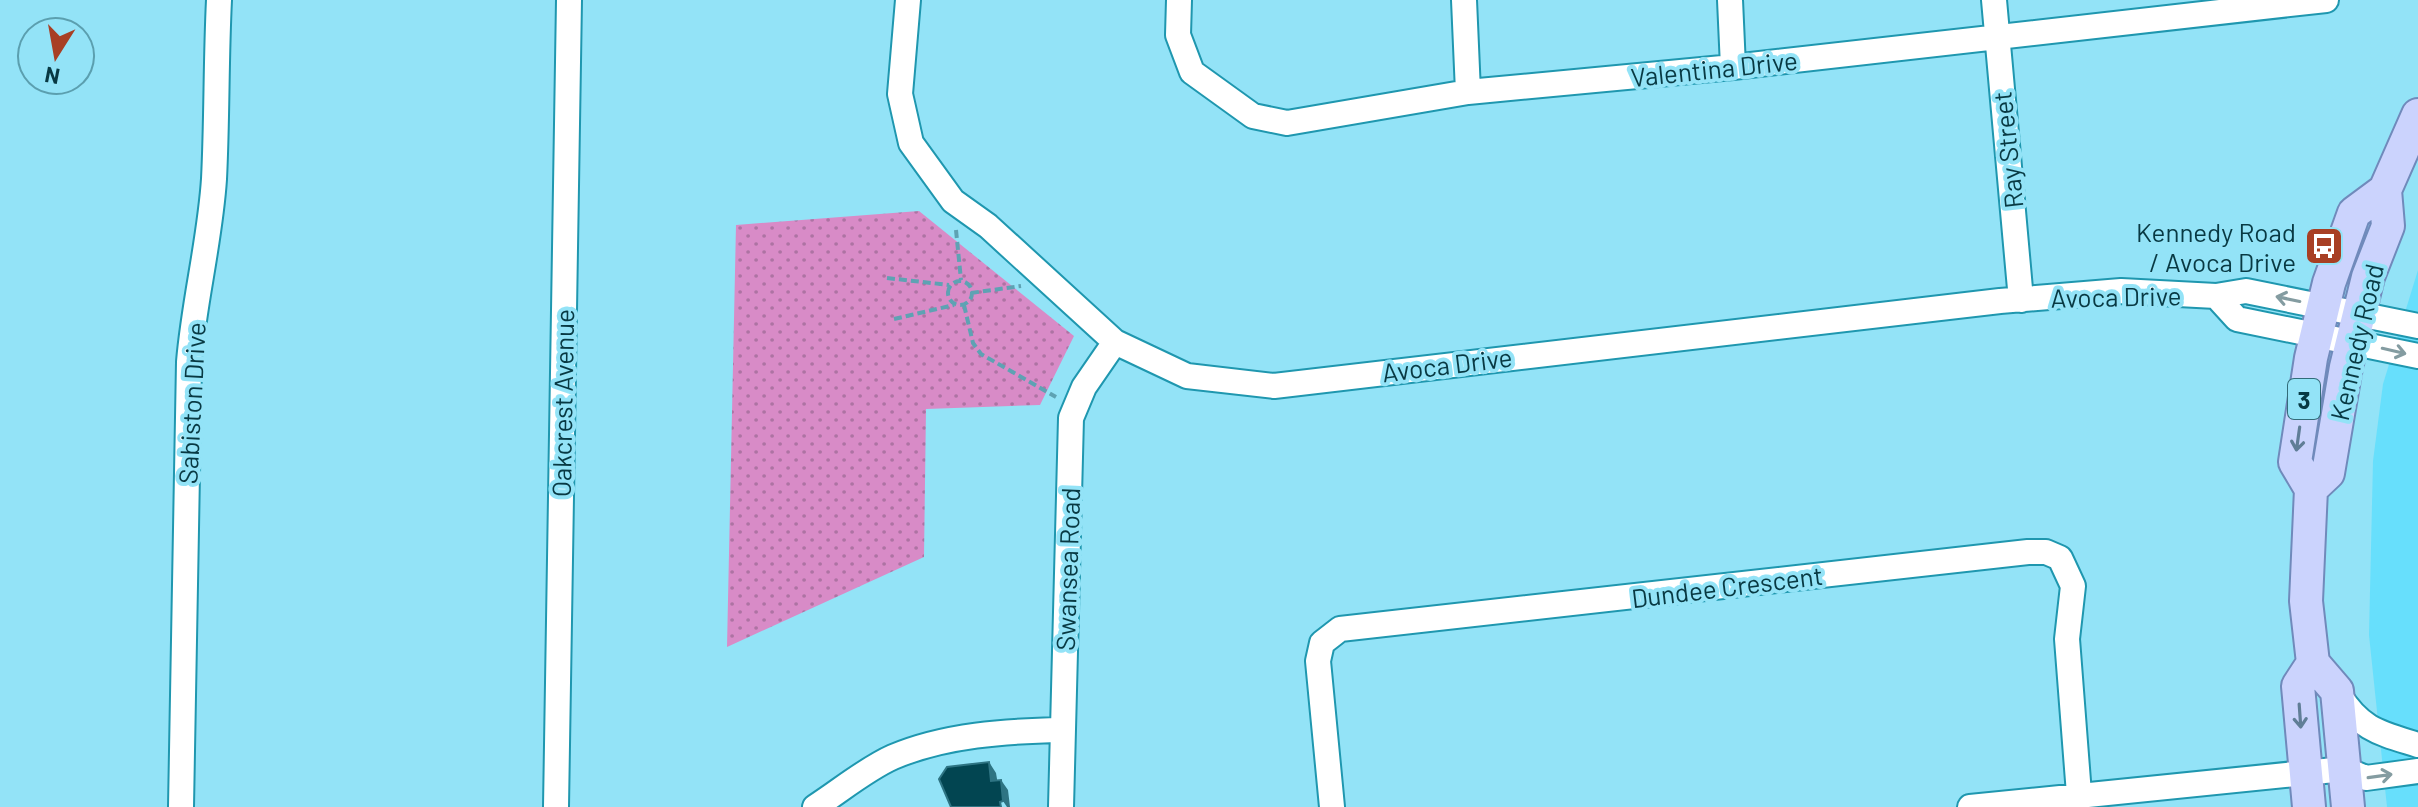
<svg xmlns="http://www.w3.org/2000/svg" width="2418" height="807" font-family="Barlow,sans-serif">
	<style>
		.built { fill: #67dffc }
		.grass { fill: url(#grass-dots) }
		.lines { fill: none; stroke-linecap: round; stroke-linejoin: round }
		.minor-casing { stroke: #1f97af; stroke-width: 28 }
		.major-casing { stroke: #708abb; stroke-width: 36 }
		.path { stroke: #5ea2b3; stroke-width: 4; stroke-dasharray: 8 4; stroke-linecap: butt }
		.minor { stroke: #fff; stroke-width: 24 }
		.major { stroke: #cbd3fd; stroke-width: 32 }
		.shaded-wall { fill: #2e7483 }
		.building { fill: #024551; stroke: #2e7483; stroke-width: 2 }
		.oneway { stroke: #849ca1 }
		.oneway2 { stroke: #607e97 }
		.labels { text-anchor: middle; dominant-baseline: central; stroke-width: 8; stroke-linejoin: round; paint-order: stroke }
		.shield { fill: #93e3f7; stroke: #326c79; stroke-width: 2 }
		.shield-label { font-size: 24px; font-weight: bold; fill: #083943 }
		.street-label { font-size: 26px; fill: #083943; stroke: #93e3f7 }
		.poi-label { font-size: 26px; fill: #083943; stroke: #93e3f7; text-anchor: end }
	</style>
	<defs>
		<pattern id="grass-dots" width="8" height="8" patternUnits="userSpaceOnUse" patternTransform="scale(2)"><rect width="8" height="8" fill="#d88bc7"/><path d="M2 2h.1M6 6h.1" fill="none" stroke="#ad73a3" stroke-width="1.8" stroke-linecap="round"/></pattern>
	</defs>
	<rect width="100%" height="100%" fill="#93e3f7"/>
	<path class="built" d="M2418,270v537h-31l-18,-172 4,-174 10,-77z"/>
	<path class="grass" d="M919,211l155,125 -34,69 -114,4 -2,148 -197,90 9,-422z"/>
	<g class="lines">
		<g class="minor-casing">
			<path id="minor" d="M908,0l-8,94 11,49 42,58 35,25 127,116 72,34 87,10 726,-85 121,-10 95,5 30,-5 172,35
				M1179,0l-1,35 14,37 61,44 34,7 181,-31 265,-25 593,-67
				M1464,0l4,92
				M1730,0l3,67
				M1994,0l27,300
				M2216,296l21,23 181,37
				M2339,695c22,35 41,38 79,50
				M181,807l8,-445c5,-61 21,-121 25,-183 3,-60 2,-119 5,-179
				M556,807l13,-807
				M815,807c25,-16 51,-38 78,-50 52,-22 113,-26 169,-27
				M1061,807l10,-389 13,-31 31,-45
				M1332,807l-14,-146 4,-18 18,-14 688,-77h18l14,6 13,28 -6,53 13,168
				M1970,807l374,-38 22,9 52,-7"/>
		</g>
		<g class="major-casing">
			<path id="major" d="M2311,489l17,-16 18,-106 22,-90 20,-51 -3,-36 33,-75
				M2309,807l-11,-121 15,-23
				M2348,807l-11,-116 -24,-28 -7,-62 5,-112 -16,-27 16,-104 18,-75 25,-70 31,-23"/>
		</g>
		<path class="path" d="M956,230l5,50
			M887,278l62,7
			M948 293a12 12 0 1 1 24 0a12 12 0 1 1-24 0Z
			M971,293l50,-7
			M964,305l9,38 8,11 75,43
			M894,319l60,-14"/>
		<use href="#minor" class="minor"/>
		<use href="#major" class="major"/>
	</g>
	<path class="shaded-wall" d="M989,762l7,11 3,18 -8,-10z
		M1001,780l7,10 2,17h-3l-4,-6z"/>
	<path class="building" d="M989,762l2,19 10,-1 2,21 -3,1 1,5h-50l-12,-28 8,-12z"/>
	<defs><path id="oneway-shaft" d="M-6 0H5M1.5-3L5.5 0L1.5 3" fill="none" stroke-width="1.6" stroke-linecap="round" stroke-linejoin="round" transform="scale(2)"/></defs>
	<g class="oneway">
		<use href="#oneway-shaft" transform="translate(2288 299) rotate(-168)"/>
		<use href="#oneway-shaft" transform="translate(2394 351) rotate(13)"/>
		<use href="#oneway-shaft" transform="translate(2380 776) rotate(-8)"/>
	</g>
	<g class="oneway2">
		<use href="#oneway-shaft" transform="translate(2298 439) rotate(98)"/>
		<use href="#oneway-shaft" transform="translate(2300 716) rotate(86)"/>
	</g>
	<defs>
		<g id="bus-square" transform="scale(2)"><rect x="-9" y="-9" width="18" height="18" rx="4" fill="#a83f24" stroke="#93e3f7"/><path d="M-5-6H5V4H4V6H2V4H-2V6H-4V4H-5ZM-3.5-4V0h7V-4ZM-3.5 1.2v1.5H-2V1.2ZM2 1.2v1.5H3.5V1.2Z" fill="#fff"/></g>
	</defs>
	<g fill-rule="evenodd">
		<use href="#bus-square" x="2324" y="246"/>
	</g>
	<g class="labels">
		<rect class="shield" x="2288" y="379" width="32" height="40" rx="6"/>
		<g class="shield-label">
			<text x="2304" y="399">3</text>
		</g>
		<g class="street-label">
			<text transform="translate(1714 68) rotate(-6)">Valentina Drive</text>
			<text transform="translate(2007 150) rotate(-96)">Ray Street</text>
			<text transform="translate(2116 296) rotate(-1)">Avoca Drive</text>
			<text transform="translate(2356 342) rotate(-77)">Kennedy Road</text>
			<text transform="translate(1447 364) rotate(-7)">Avoca Drive</text>
			<text transform="translate(191 403) rotate(-87)">Sabiston Drive</text>
			<text transform="translate(562 403) rotate(-89)">Oakcrest Avenue</text>
			<text transform="translate(1067 569) rotate(-88)">Swansea Road</text>
			<text transform="translate(1727 586) rotate(-7)">Dundee Crescent</text>
		</g>
		<g class="poi-label">
			<text x="2296" y="231">Kennedy Road<tspan x="2296" dy="30">/ Avoca Drive</tspan></text>
		</g>
	</g>
	<g transform="translate(56 56) rotate(191)"><circle r="38" fill="#93e3f7" stroke="#5b9faf" stroke-width="2"/>
	<path d="M0-6L14 30L0 20L-14 30Z" fill="#a83f24"/>
	<text y="-12" font-size="22" font-weight="bold" text-anchor="middle" fill="#083943">N</text>
	</g>
</svg>
